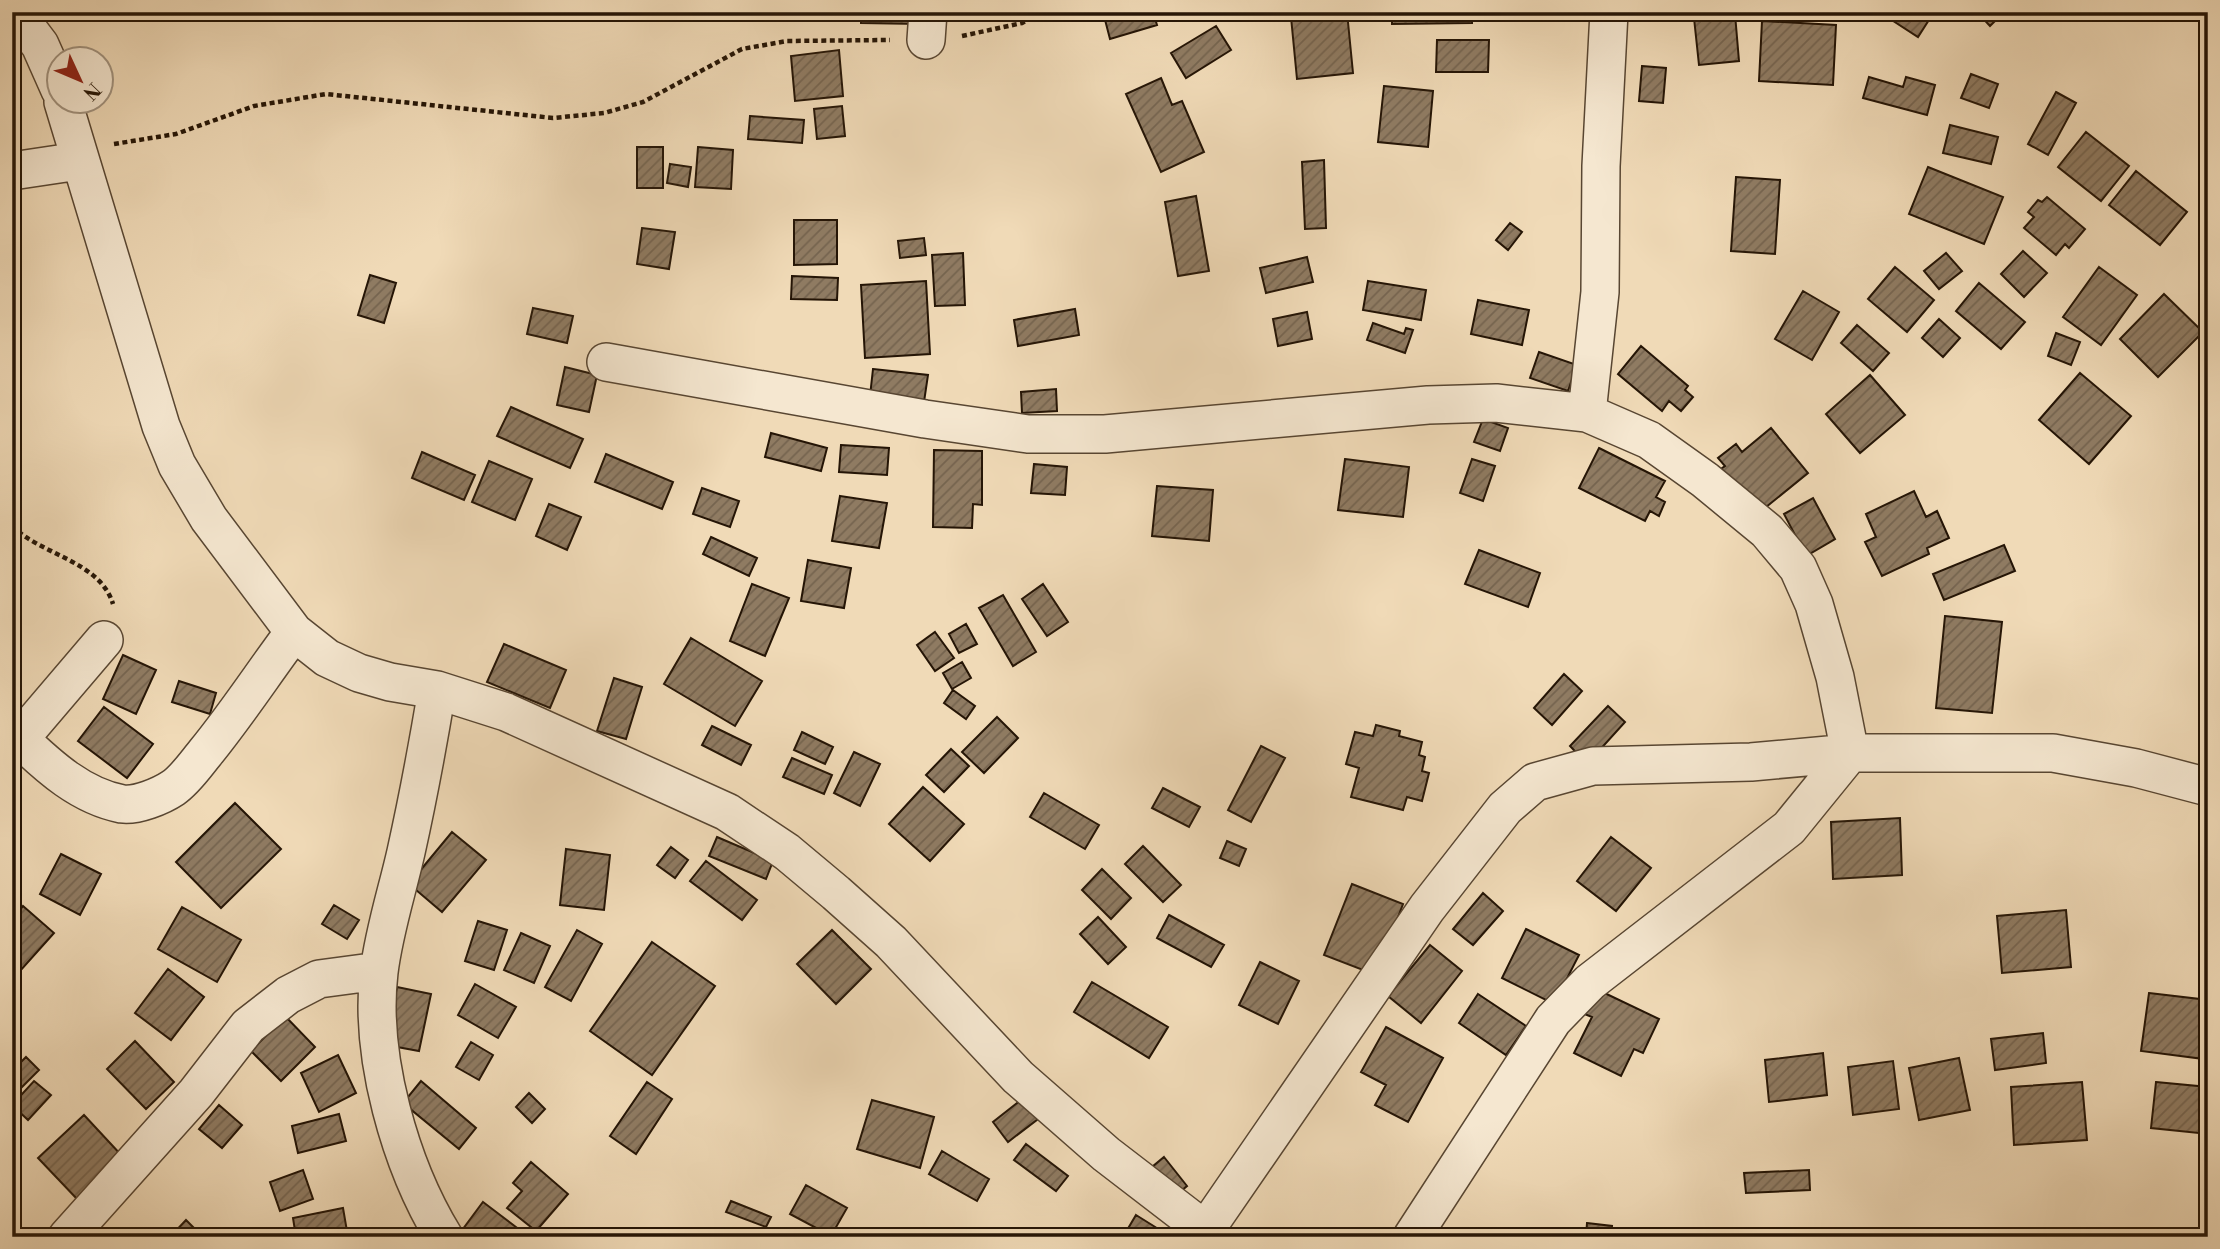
<svg xmlns="http://www.w3.org/2000/svg" width="2220" height="1249" font-family="'Libre Bodoni',serif">
	<style>
		.building { fill: url(#building-hatch); stroke: #251506; stroke-width: 2 }
		.lines { fill: none; stroke-linecap: round; stroke-linejoin: round }
		.minor-casing { stroke: #584632; stroke-width: 40 }
		.path { stroke: #251506; stroke-width: 4.5; stroke-dasharray: 5 3.5; stroke-linecap: butt }
		.minor { stroke: #f5e7d0; stroke-width: 37 }
	</style>
	<defs>
		<pattern id="building-hatch" width="6" height="6" patternUnits="userSpaceOnUse" patternTransform="scale(1.75)"><rect width="6" height="6" fill="#8f7b62"/><path d="M-1 1l2-2M0 6l6-6M5 7l2-2" fill="none" stroke="#75644f"/></pattern>
	</defs>
	<rect width="100%" height="100%" fill="#f0dab7"/>
	<filter id="stains"><feTurbulence type="fractalNoise" baseFrequency=".00286" numOctaves="4"/><feColorMatrix values="0 0 0 0 .2 0 0 0 0 .09 0 0 0 0 .02 0 0 0 .5 -.17"/></filter>
	<radialGradient id="worn" r=".72"><stop offset=".6" stop-color="#630" stop-opacity="0"/><stop offset="1" stop-color="#630" stop-opacity=".3"/></radialGradient>
	<path class="building" d="M861,12h59v12l-59,-1z
		M1103,12h50l4,13 -47,14z
		M1347,12l6,61 -56,6 -6,-62z
		M1392,12h80v11l-80,1z
		M1886,12h48l-16,25 -34,-22z
		M1977,12h27l-14,14z
		M1735,14l4,47 -40,4 -5,-47z
		M1762,21l74,4 -3,60 -74,-4z
		M1216,26l15,24 -45,28 -15,-25z
		M1437,40h52l-1,32h-52z
		M839,50l4,46 -48,5 -4,-45z
		M1642,66l24,2 -3,35 -24,-2z
		M1971,74l27,10 -9,24 -28,-10z
		M1869,77l34,10 3,-10 29,8 -8,30 -64,-17z
		M1161,78l11,27 10,-4 22,51 -43,20 -35,-78z
		M1384,86l49,5 -5,56 -50,-5z
		M2056,92l20,11 -28,52 -20,-11z
		M842,106l3,30 -28,3 -3,-30z
		M750,116l54,4 -2,23 -54,-4z
		M1950,125l48,12 -7,27 -48,-11z
		M2086,132l43,34 -28,35 -43,-34z
		M637,147h26v41h-26z
		M698,147l35,3 -2,39 -36,-2z
		M1324,160l2,68 -21,1 -3,-67z
		M670,164l21,3 -3,20 -21,-4z
		M1928,167l75,30 -19,47 -75,-30z
		M2136,171l51,41 -27,33 -51,-40z
		M1736,177l44,3 -5,74 -44,-3z
		M1196,196l13,75 -31,5 -13,-74z
		M2047,197l38,32 -16,19 -4,-4 -9,11 -32,-27 10,-11 -6,-5 10,-12 4,2z
		M794,220h43v44l-43,1z
		M1510,223l12,9 -14,18 -12,-10z
		M642,228l33,4 -6,37 -32,-5z
		M924,238l2,17 -26,3 -2,-17z
		M2023,251l24,22 -23,24 -23,-23z
		M963,253l2,52 -30,1 -3,-51z
		M1946,253l16,18 -23,18 -15,-18z
		M1307,257l6,25 -47,11 -6,-25z
		M1895,267l39,33 -27,32 -39,-33z
		M2099,267l38,28 -36,50 -38,-28z
		M370,275l26,8 -12,40 -26,-8z
		M792,276l46,2 -1,22 -46,-1z
		M926,281l4,73 -65,4 -4,-73z
		M1368,281l58,9 -5,30 -58,-10z
		M1979,283l46,39 -24,27 -45,-38z
		M1803,291l36,21 -27,48 -37,-21z
		M2164,294l39,38 -45,45 -38,-38z
		M1478,300l51,10 -7,35 -51,-11z
		M533,308l40,8 -6,27 -40,-9z
		M1075,309l4,26 -61,11 -4,-26z
		M1307,312l5,27 -34,7 -5,-27z
		M1939,319l21,19 -17,19 -21,-19z
		M1373,323l31,11 2,-6 7,2 -8,23 -38,-13z
		M1857,325l32,28 -16,18 -32,-28z
		M2056,333l24,9 -9,23 -23,-9z
		M1641,346l47,40 -3,4 8,7 -12,14 -12,-10 -7,10 -44,-37z
		M1539,352l38,13 -9,26 -38,-13z
		M565,367l32,8 -8,37 -32,-7z
		M873,369l55,6 -4,27 -54,-6z
		M2080,373l51,43 -42,48 -50,-44z
		M1870,375l35,40 -45,38 -34,-39z
		M1056,389l1,22 -35,2 -1,-21z
		M511,407l72,32 -13,29 -73,-32z
		M1483,419l25,9 -8,23 -26,-9z
		M1771,428l37,45 -53,43 -37,-45 7,-5 -7,-8 18,-14 6,8z
		M771,433l56,15 -6,23 -56,-14z
		M841,445l48,3 -2,27 -48,-3z
		M1599,448l66,33 -9,16 9,5 -6,14 -9,-5 -5,10 -66,-33z
		M934,450l48,1v54l-9,-1 -1,24 -39,-1z
		M422,452l53,23 -11,25 -52,-22z
		M606,454l67,28 -11,27 -67,-27z
		M1345,459l64,8 -6,50 -65,-7z
		M1472,459l23,7 -12,35 -23,-8z
		M489,461l43,18 -17,41 -43,-18z
		M1034,464l33,3 -2,28 -34,-2z
		M1157,486l56,4 -4,51 -57,-5z
		M702,488l37,13 -9,26 -37,-13z
		M1914,491l12,26 11,-6 12,27 -22,10 2,6 -47,22 -17,-34 11,-5 -10,-23z
		M840,496l47,7 -8,45 -47,-7z
		M1813,498l22,41 -29,17 -22,-42z
		M549,504l32,13 -14,33 -31,-14z
		M711,537l46,21 -8,18 -46,-22z
		M2004,545l11,26 -71,29 -11,-26z
		M1479,550l61,23 -12,34 -63,-23z
		M808,560l43,8 -7,40 -43,-7z
		M752,584l37,14 -24,58 -35,-15z
		M1043,584l25,38 -21,14 -25,-37z
		M1003,595l33,57 -23,14 -34,-58z
		M1945,616l57,6 -10,91 -56,-5z
		M966,624l11,20 -18,9 -10,-19z
		M935,632l19,26 -19,13 -18,-26z
		M691,638l71,43 -27,45 -71,-42z
		M504,644l62,26 -16,38 -63,-26z
		M123,655l33,15 -20,44 -33,-15z
		M962,662l9,16 -19,11 -9,-16z
		M1564,674l18,17 -30,34 -18,-17z
		M614,678l28,9 -16,52 -29,-8z
		M179,681l37,12 -6,21 -38,-12z
		M953,690l22,16 -9,13 -22,-16z
		M1608,706l17,16 -38,42 -17,-18z
		M104,707l49,37 -26,34 -49,-37z
		M997,717l21,21 -34,35 -22,-21z
		M1376,725l24,6 -1,5 23,6 -3,13 6,2 -3,14 7,2 -7,28 -15,-4 -4,13 -52,-13 8,-29 -13,-4 9,-32 18,4z
		M712,726l39,19 -10,20 -39,-20z
		M802,732l31,15 -8,17 -31,-14z
		M1261,746l24,12 -34,64 -23,-12z
		M951,749l18,17 -25,26 -18,-17z
		M854,752l26,12 -20,42 -26,-13z
		M792,758l40,17 -8,19 -41,-17z
		M923,787l41,37 -34,37 -41,-37z
		M1163,788l37,19 -11,20 -37,-19z
		M1044,793l55,32 -14,24 -55,-32z
		M235,803l46,46 -60,59 -45,-46z
		M1900,818l2,57 -69,4 -2,-57z
		M452,832l34,28 -44,52 -33,-28z
		M717,837l56,24 -7,18 -57,-23z
		M1611,837l40,31 -35,43 -39,-30z
		M1227,841l19,8 -7,17 -19,-8z
		M1143,846l38,39 -18,17 -38,-38z
		M671,847l17,13 -13,18 -18,-13z
		M566,849l44,6 -6,55 -44,-5z
		M61,854l40,20 -21,41 -40,-21z
		M706,861l51,39 -15,20 -52,-39z
		M1102,869l29,29 -20,21 -29,-29z
		M1352,884l51,20 -27,71 -52,-20z
		M1483,893l20,18 -30,34 -20,-16z
		M334,905l25,15 -12,19 -25,-15z
		M23,906l31,27 -42,47v-61z
		M182,907l59,33 -24,42 -59,-33z
		M2066,910l5,57 -69,6 -5,-57z
		M1169,915l55,30 -13,22 -54,-29z
		M1098,917l28,30 -18,17 -28,-30z
		M478,921l29,9 -13,40 -29,-9z
		M1526,929l53,26 -25,49 -52,-26z
		M577,930l25,14 -31,57 -26,-14z
		M832,930l39,39 -35,35 -39,-40z
		M521,933l29,13 -16,37 -30,-13z
		M652,942l63,44 -63,89 -62,-44z
		M1430,945l32,26 -41,52 -33,-27z
		M1260,962l39,19 -21,43 -39,-19z
		M168,969l36,28 -33,43 -36,-27z
		M1092,982l76,45 -19,31 -75,-46z
		M475,984l41,23 -18,31 -40,-23z
		M397,987l34,7 -12,57 -33,-6z
		M1594,988l65,31 -16,34 -9,-4 -13,27 -47,-23 18,-36 -10,-4z
		M2149,993l59,7 -4,59 -63,-8z
		M1478,994l48,32 -20,29 -47,-32z
		M285,1016l30,31 -34,34 -30,-30z
		M1386,1027l57,31 -35,64 -33,-17 11,-20 -25,-13z
		M2043,1033l3,30 -51,7 -4,-31z
		M135,1041l39,41 -28,27 -39,-40z
		M471,1042l22,13 -14,25 -23,-13z
		M1823,1053l4,42 -58,7 -4,-42z
		M338,1055l18,38 -37,19 -18,-39z
		M26,1057l13,13 -27,27v-26z
		M1959,1058l11,52 -51,10 -10,-52z
		M1893,1061l6,48 -46,6 -5,-48z
		M34,1081l17,14 -23,25 -16,-15z
		M421,1081l55,47 -17,21 -56,-46z
		M647,1082l25,17 -36,55 -26,-18z
		M2082,1082l5,58 -73,5 -3,-58z
		M2156,1082l52,5v47l-57,-6z
		M529,1093l16,16 -13,14 -16,-16z
		M1026,1096l16,20 -34,26 -15,-20z
		M872,1100l62,17 -14,51 -63,-19z
		M219,1105l23,20 -20,23 -23,-19z
		M339,1114l7,27 -48,12 -6,-27z
		M84,1115l39,42 -45,43 -40,-42z
		M1026,1144l42,32 -12,15 -42,-31z
		M942,1151l47,28 -12,22 -48,-27z
		M1164,1157l23,29 -12,10 -23,-29z
		M531,1162l37,32 -32,37 -29,-23 15,-17 -9,-8z
		M303,1170l10,29 -33,12 -10,-29z
		M1809,1170l1,20 -64,3 -2,-20z
		M806,1185l41,23 -16,28 -41,-22z
		M731,1201l40,16 -5,10 -40,-15z
		M483,1202l46,35h-72z
		M343,1208l5,29h-52l-3,-19z
		M1136,1215l24,15 -4,7h-33z
		M186,1220l17,17h-33z
		M1587,1223l25,3 -1,11h-25z
		M278,1230l2,7h-24z"/>
	<g class="lines">
		<g class="minor-casing">
			<path id="minor" d="M15,12l25,33 20,45
				M926,40l2,-28
				M63,102l98,324 16,39 32,54 85,113 33,26 32,15 31,9 47,8 69,22 221,100 60,40 49,41 55,49 127,135 88,77 108,83
				M12,171l67,-10
				M606,362l319,57 103,15h77l323,-29 68,-2 91,10 62,27 56,40 62,51 31,37 16,36 21,73 15,76 -61,75 -199,154 -37,38 -141,217
				M1587,413l13,-121 1,-126 8,-154
				M437,690c-9,54 -19,108 -31,162 -9,40 -22,79 -27,120 -10,84 21,193 65,265
				M20,739c29,28 61,57 102,65 15,2 39,-8 51,-16 12,-8 23,-24 32,-35 32,-39 59,-81 89,-121
				M12,748l92,-108
				M1204,1232l223,-324 78,-100 30,-26 58,-16 158,-4 99,-9h203l83,15 72,19
				M67,1237l129,-144 52,-67 40,-31 31,-16 60,-8"/>
		</g>
		<path class="path" d="M962,36l60,-13 19,-11
			M114,144l62,-10 78,-28 72,-12 227,24 51,-5 39,-11 99,-53 45,-8 103,-1
			M12,526c29,29 88,35 101,78"/>
		<use href="#minor" class="minor"/>
	</g>
	<rect width="2220" height="1249" fill="none" stroke="#f0dab7" stroke-width="42"/>
	<rect x="14" y="14" width="2192" height="1221" fill="none" stroke="#251506" stroke-width="3.5"/>
	<rect x="21" y="21" width="2178" height="1207" fill="none" stroke="#251506" stroke-width="2"/>
	<g transform="translate(80 80) rotate(134)"><circle r="33" fill="#f5e7d0" stroke="#a2937f" stroke-width="2"/>
	<path d="M0-5L12 26L0 18L-12 26Z" fill="#8f2418"/>
	<text y="-10" font-size="19" font-weight="bold" text-anchor="middle" fill="#251506">N</text>
	</g>
	<rect width="100%" height="100%" filter="url(#stains)"/>
	<rect width="100%" height="100%" fill="url(#worn)"/>
</svg>
